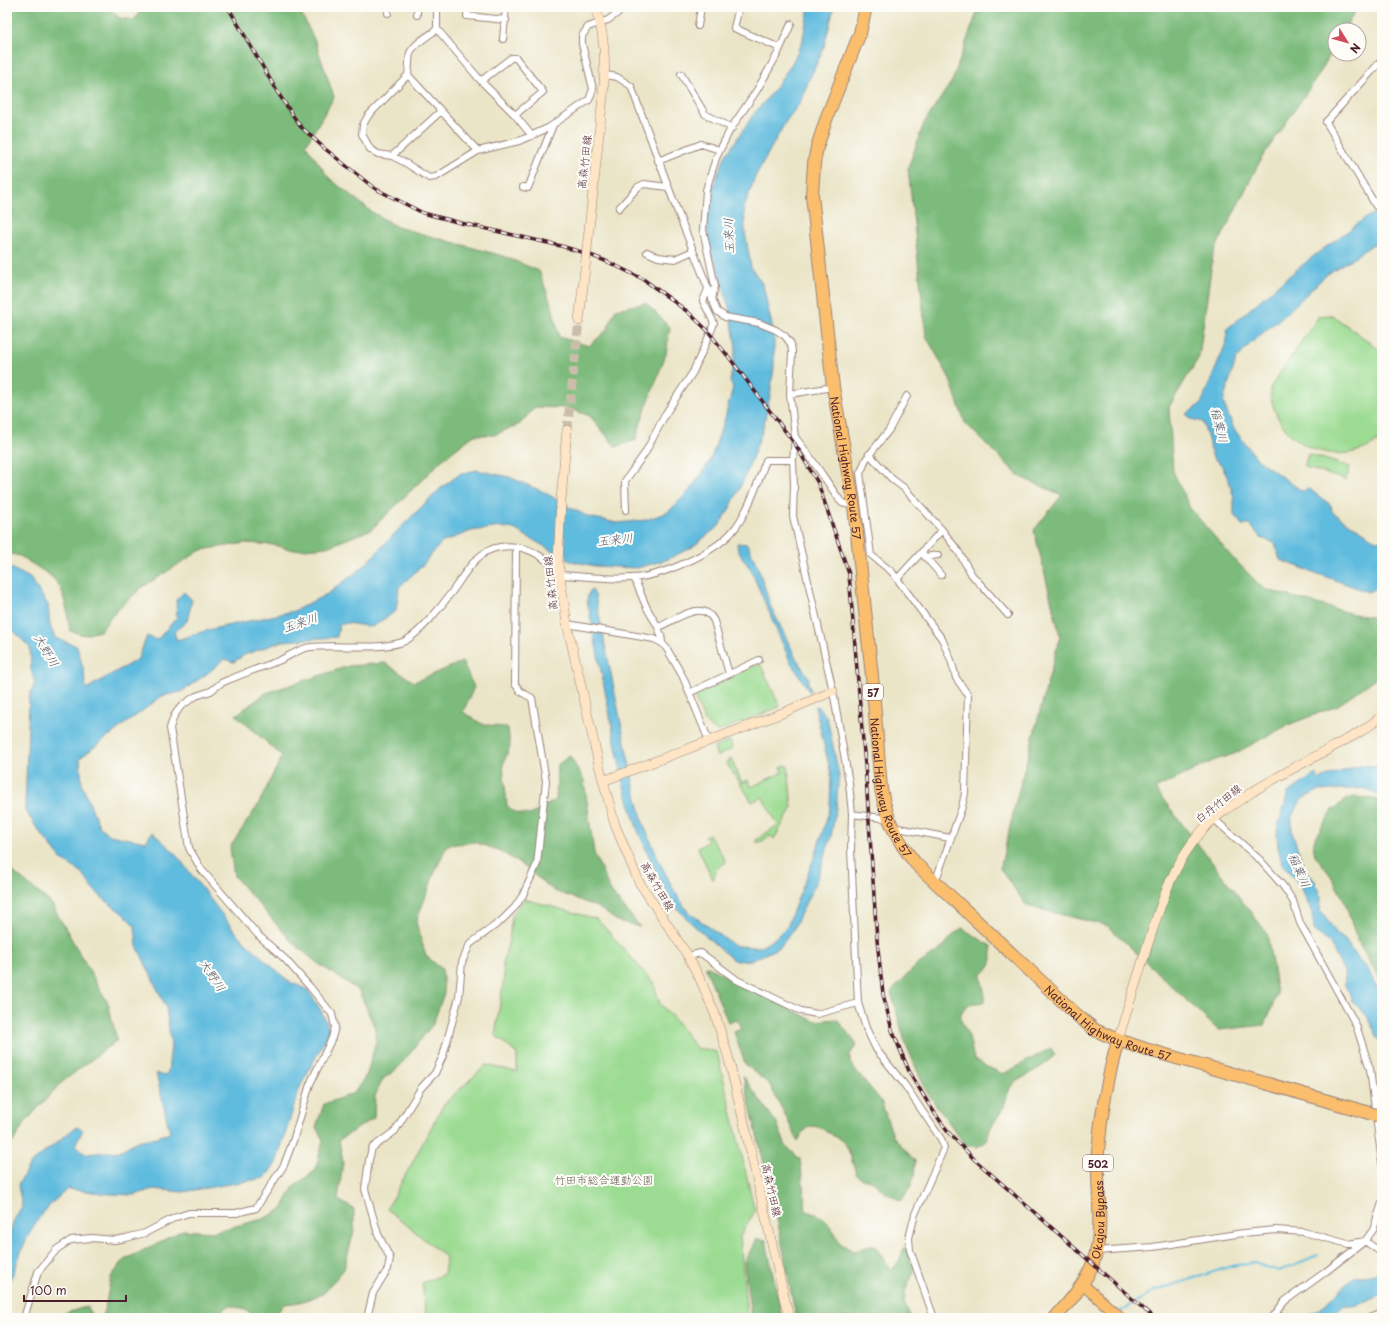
<svg xmlns="http://www.w3.org/2000/svg" width="1389" height="1325" font-family="'Playpen Sans','Klee One',sans-serif">
	<style>
		.green { fill: #9bdb92; stroke: #727d5e }
		.forest { fill: #7cbb7c; stroke: #636d54 }
		.water { fill: #61bcde; stroke: #566e84 }
		.lines { fill: none; stroke-linecap: round; stroke-linejoin: round }
		.stream { stroke: #61bcde; stroke-width: 2 }
		.secondary-tunnel { stroke: #cbbda9; stroke-width: 9; stroke-dasharray: 9 4.5; stroke-linecap: butt }
		.street-casing { stroke: #9a827a; stroke-width: 8 }
		.secondary-casing { stroke: #9a827a; stroke-width: 10 }
		.primary-casing { stroke: #9a827a; stroke-width: 12 }
		.highway-casing { stroke: #9a827a; stroke-width: 14 }
		.street { stroke: #fff; stroke-width: 6 }
		.secondary { stroke: #fde5c5; stroke-width: 9 }
		.primary { stroke: #fabe6d; stroke-width: 10 }
		.highway { stroke: #fabe6d; stroke-width: 12 }
		.rail-casing { stroke: #4a1f2b; stroke-width: 3.5 }
		.rail { stroke: #fdfcf7; stroke-width: 2; stroke-dasharray: 6; stroke-linecap: butt }
		.secondary-bridge-casing { stroke: #9a827a; stroke-width: 10; stroke-linecap: butt }
		.highway-bridge-casing { stroke: #9a827a; stroke-width: 14; stroke-linecap: butt }
		.secondary-bridge { stroke: #fde5c5; stroke-width: 9 }
		.highway-bridge { stroke: #fabe6d; stroke-width: 12 }
		.labels { text-anchor: middle; dominant-baseline: central; stroke-width: 4; stroke-linejoin: round; paint-order: stroke }
		.shield { fill: #fdfcf7; stroke: #806168; stroke-width: 1 }
		.shield-label { font-size: 10px; font-weight: bold; fill: #4a1f2b }
		.street-label { font-size: 11px; fill: #4a1f2b; stroke: #fdfcf7 }
		.park-label { font-size: 11px; fill: #62574a; stroke: #fdfcf7 }
		.water-label { font-size: 12px; font-style: italic; fill: #52566a; stroke: #fdfcf7 }
	</style>
	<rect width="100%" height="100%" fill="#fdfcf7"/>
	<filter id="ink" filterUnits="userSpaceOnUse"><feTurbulence type="fractalNoise" baseFrequency=".025" numOctaves="2"/><feDisplacementMap in="SourceGraphic" scale="8" xChannelSelector="R" yChannelSelector="G"/><feConvolveMatrix kernelMatrix="1 2 1 2 8 2 1 2 1" color-interpolation-filters="sRGB"/></filter>
	<filter id="wash" filterUnits="userSpaceOnUse"><feTurbulence type="fractalNoise" baseFrequency=".012" numOctaves="4" result="noise"/><feDisplacementMap in="SourceGraphic" scale="16" xChannelSelector="R" yChannelSelector="G"/><feGaussianBlur stdDeviation="0.9" result="paint"/><feColorMatrix in="noise" values="0 0 0 0 0 0 0 0 0 0 0 0 0 0 0 0 0 1.4 0 .05"/><feComposite in="paint" operator="in"/></filter>
	<g filter="url(#wash)">
		<rect width="100%" height="100%" fill="#ebe5c8"/>
		<path class="green" d="M1332,315l50,36v87c-33,29 -89,16 -106,-25 -4,-8 -6,-17 -5,-27l48,-70z
			M1308,454l42,13 -4,13 -42,-13z
			M760,663l20,44 -61,24c-15,-2 -19,-23 -25,-35l2,-3z
			M730,741l3,7 -16,9 -3,-10z
			M731,759l11,24 6,-3 3,7 32,-15 -2,-5 4,-2 3,1 4,42 -18,31 -3,-3 -13,7 -2,-3 22,-15 -16,-28 -10,5 -26,-40z
			M709,834l17,28 -9,6 -4,12 -15,-32 10,-7 -3,-5z
			M524,899l73,20 56,63 7,22 17,18 19,26 21,4 38,159 -15,25 7,82h-321l-4,-35 22,-9 2,-17 -59,-48 57,-105 42,-39 31,7v-18l-22,-19 9,-56 -1,-15 6,-24 3,-24z"/>
		<path class="forest" d="M7,7h100l13,11 14,2 9,-13h155l17,34 19,56 -28,48 23,33 43,34 25,15 106,29 36,15 14,38 6,28 30,9 18,-16 9,-21 30,-6 24,24 -4,27 -24,65 -6,21 -20,7 -26,-31 -22,-8 -33,-1 -15,17 -26,11h-20l-31,24 -71,70 -45,18 -34,3 -18,-5 -29,-2 -45,7 -60,38 -25,23 -16,20 -16,4 -14,-4 -3,-21 -6,-22 -10,-12 -31,-20 -13,-3z
			M979,7h379l-14,23h-9v16l-17,30 -57,83 -48,95 -14,103 -30,50 4,64 17,37 41,48 33,33 89,25 29,5v30l-3,27 -42,30 -49,19 -54,29 -19,6 -60,29 112,144 10,61 -12,31 -47,5 -110,-104 -81,-20 -27,-37 17,-72 43,-161 -26,-106 28,-35 -42,-18 -55,-54 -16,-46 -23,-41 -18,-168 16,-45 28,-42z
			M462,662l12,25 -11,25 19,12 26,4 2,18 -7,19 4,41 9,7 14,2 26,-15 1,-35 13,-9 14,24 10,73 17,39 29,35 -23,-6 -18,-13 -25,-10 -20,-7 -33,-27 -23,-14 -24,-8 -27,3 -12,27 -19,50 10,34 16,13 2,24 -11,31 -36,45 -14,10 -8,17 -1,22 -35,22 4,22 -5,38 16,9v22l-10,38 -21,25 -23,8 -15,2 -13,14h-16l-8,-7 -18,-6 -18,13h-111l4,-10 6,-31 13,-17 59,-30 29,2 51,-13 19,-10 12,-23 21,-15 8,-31 -7,-13 8,-23 30,-11 13,-19 9,-33 -1,-13 -16,-37 -43,-29 -25,-21 -57,-65 -4,-29 28,-42 24,-49 -46,-41 30,-22 83,-27 36,-3 29,19z
			M1356,797l26,3v184l-25,-45 -13,-39 -13,-24 -16,-21 -2,-11 4,-10 16,-24 13,-11z
			M7,867l44,36 57,100 9,37 -56,43 -34,37 -20,31z
			M962,928l29,18c2,15 2,19 -10,29 0,9 5,17 4,26 -6,3 -13,1 -18,5 -13,10 -2,21 2,31 2,7 3,15 5,22l9,6 20,9 48,-26 4,7 -14,12 -24,14 -7,7 -7,21 -12,18 -5,15 -9,5 -10,-2 -4,-3 -37,-51 -21,-49 -14,-50 26,-27 22,-14 15,-17z
			M705,967h3l106,54 23,-2 20,26 -7,9v9l31,38 12,35 22,25 -1,16 -4,11 -9,13 -18,-10 -12,-11 -10,-1 -4,-4c-3,-6 -8,-27 -12,-31 -3,-4 -9,-7 -13,-9 -16,-11 -24,-14 -34,6l-28,-56 -25,-21 -11,-32 7,-3 -4,-9 -9,2z
			M743,1076l34,48 9,22 14,13 6,52 10,3 10,6 9,13 5,10 13,8 6,-1 10,-5h5l17,25 8,-8 5,-15 3,3 6,17 1,5 -9,19 -1,11 7,16h-115l-18,-95z
			M757,1239l9,1 16,78h-31l-7,-56z
			M88,1306l4,12h-39l1,-1z"/>
		<path class="water" d="M809,7h25l-10,40 -21,47 -3,9 -14,18 -31,56 -11,31 1,24 6,35 12,18 11,50v32l-4,29 -8,36 -18,47 -14,29 -11,18 -28,22 -25,12 -29,8 -42,-2 -25,-5 -56,-32 -13,-2 -30,4 -30,12 -19,23 -23,21 -3,24 -24,16 -25,-4 -8,2 -2,12 -54,4 -39,14 -10,7 -10,-3 -16,14 -27,19 -19,4 -82,62 2,27 17,41 10,9 37,7 6,-10 22,20 64,83 50,46 20,9 13,21 9,19 -30,57 -24,76 -11,15 -82,14 -30,-3 -18,6 -25,-1 -42,-5c-19,15 -35,33 -44,56 -6,13 -9,27 -17,40v-41l7,-24 8,-14 -4,-21 12,-21 46,-37 7,3 -8,15 10,9 35,-3 17,-10 20,-4 13,-4 -14,-60 8,3 4,-4 3,-27 -5,-38 -29,-61 -2,-20 -14,-14 -14,-10 -14,-13 -12,-17 -19,-12 -23,-29 -14,-21 4,-112 6,-15 -4,-13 -1,-22 -16,-17 -7,-3v-62l23,12 18,27 2,21 5,12 22,8 7,26 2,17 52,-30 9,-23 10,4 20,-23 -1,-17 8,-8 8,8 -5,21 -13,11 3,8 31,-10 86,-19 35,-18 35,-27 33,-35 44,-43 19,-14 17,-4 32,7 35,15 27,16 18,9 28,6 29,-3 22,-8 23,-23 19,-28 15,-43 8,-31 -3,-5 6,-35 -6,-36 -15,-51 -5,-5 -3,-31 4,-32 14,-36 6,-8 22,-33 17,-20 21,-30 11,-22z
			M1382,210v30l-13,7 -43,28 -37,36 -38,32 -15,17 -13,42 11,27 24,31 44,31 7,-2 22,16 1,7 45,29 5,-1v35l-5,13 -9,4 -88,-32 -5,-17 -14,-5 -11,-13h-8l-8,-10v-17l-5,-17 -8,-17 -8,-6 -10,-36 -12,-3 -5,-5 15,-10 24,-58 3,-18 45,-39 42,-34 52,-38z
			M737,543l10,1 11,23 13,40 25,51 13,20 -1,4 3,9h-2l-19,-30 -39,-91 -13,-19z
			M592,590l3,5 38,187 10,41 16,38 15,29 13,21 48,35 26,1 13,-8 13,-13 29,-73 14,-45 1,-34 -16,-67 2,-1 10,11 12,58 -3,34 -5,28 -14,42 -24,51 -13,17 -28,13 -14,1 -5,-1 -42,-37 -16,-17 -19,-34 -18,-41 -14,-44 -37,-187 2,-8z
			M1363,765l19,2v30l-19,-9 -45,3 -16,8 -10,17v16l13,38 10,11 6,17 -1,12 17,24 8,6 13,20 9,7 15,31v48l-15,-30 -15,-15 -3,-9 -4,-6 -1,-14 -14,-28 -16,-14 -2,-17 -11,-27 -19,-22 -4,-17 -1,-17 11,-37 28,-19 3,6 11,-5z
			M1382,1271v23l-28,12 -10,-1c-14,16 -20,13 -39,13l22,-16 28,-25 16,-2z"/>
		<g class="lines">
			<path class="stream" d="M1119,1312l35,-21 78,-25 22,-3 25,8 39,-16"/>
		</g>
	</g>
	<g filter="url(#ink)">
		<g class="lines">
			<path class="secondary-tunnel" d="M567,430l12,-109"/>
			<g class="street-casing">
				<path id="street" d="M388,7v6
					M437,7v22
					M468,7l-1,9 39,4
					M739,7l-5,21 46,20
					M417,15v-8
					M698,26l3,-19
					M503,39l3,-32
					M1382,60l-56,62 50,84 6,-3
					M681,74l24,40 27,14
					M408,75l70,76
					M605,75l12,2 14,9 46,124 40,101 8,6 34,6 17,7 9,6 6,8 1,8 -2,42 5,43 -2,23 1,25 -1,31 40,175 16,92 3,31 -1,36 7,153 8,25 10,21 28,35 37,55 3,9 -29,66 -6,24 1,12 24,68
					M481,81l30,-23h5l27,34 -28,23
					M532,136l-17,-21 -34,-34 -44,-52c-8,7 -23,14 -27,24 -1,4 -1,16 -2,22l-40,41 -5,9 -1,9 8,15 8,5 14,2 12,6 25,16 7,-1 42,-26 41,-10 29,-13 41,-28 4,-11 -11,-45v-8l6,-9 20,-7 18,-13
					M392,156l49,-45
					M658,161l43,-17 19,6
					M523,187l5,1 25,-63
					M619,208l19,-21 6,-3 24,3
					M647,252l11,5 17,2 18,-8
					M712,299l3,-13 -12,-56 3,-40 10,-32 14,-28 27,-40 20,-35 14,-31
					M790,394l43,-7
					M907,396l-18,34 -23,29 -3,8 -3,6 11,82 21,17 50,67 9,21 5,18 12,17 -3,98 -3,14 -24,67 -4,8
					M795,437c17,21 31,44 47,66l12,3
					M869,454l23,25 12,9 38,42 16,21 14,24 36,40
					M626,510l-1,-29 20,-28 21,-40 27,-41 17,-38 4,-11 -11,-22 5,-12
					M922,553l19,22
					M925,557l13,-2
					M634,578c5,10 8,20 13,30 6,12 15,21 15,35
					M897,579l45,-49
					M567,624l87,15 8,4 5,6 16,28 26,64
					M659,627c16,-7 44,-29 55,-6l15,53
					M689,693l70,-33
					M852,814l37,5
					M1214,819l46,41 23,26 10,15 7,22 56,102 14,44 12,94
					M893,827l57,11
					M688,956l13,-3 36,27 64,31 16,3 41,-11
					M1096,1251l57,-4 90,-14 33,-3 28,2 44,12 17,-3 17,12
					M24,1318l14,-46 19,-23 14,-9 20,-2 24,2 11,-2 19,-5 31,-16 13,-4h47l20,-5 28,-43 9,-24 17,-57 22,-46 3,-11 -3,-13 -22,-27 -25,-28 -27,-24 -57,-66 -12,-21 -19,-120 4,-12 7,-10 15,-10 15,-5 10,-8c19,-8 38,-15 57,-22 10,-4 22,-13 33,-14 26,-3 71,4 94,-6 15,-8 36,-34 46,-48 13,-17 25,-43 49,-46 24,-4 46,9 60,28 23,1 48,5 71,3 30,-1 81,-24 101,-46 15,-17 27,-52 34,-72h27
					M367,1318l6,-25 15,-24 2,-11 -12,-24 -13,-45 4,-29 3,-12 23,-17 26,-43 14,-15 8,-17 16,-59 3,-35 8,-18 31,-23 14,-14 8,-12 14,-31 9,-83 -14,-83 -11,-6 -6,-8 1,-137
					M1272,1318l13,-17 39,-28 41,-32 8,-11 9,-27
					M1369,1318l13,-5"/>
			</g>
			<g class="secondary-casing">
				<path id="secondary" d="M595,7c11,28 11,59 8,89
					M579,321l6,-53
					M567,430l-6,70 -3,63 9,61 32,141 16,60 24,57 49,74 12,23 15,35 13,42 14,58 47,204
					M603,781l182,-69 48,-21
					M1118,1040c9,-30 19,-60 28,-90 14,-42 24,-82 54,-117 15,-18 37,-31 57,-44 23,-14 48,-27 72,-40 18,-10 38,-19 53,-34"/>
			</g>
			<g class="primary-casing">
				<path id="primary" d="M1082,1284l39,34"/>
			</g>
			<g class="highway-casing">
				<g id="highway">
					<path id="s1" d="M866,7l-6,26 -32,81 -11,33 -3,16 -2,32 21,192 21,119 18,170 9,113c6,31 15,50 35,75l161,151 18,15 23,10 27,9 211,60"/>
					<path id="s2" d="M1055,1318c15,-17 30,-34 38,-55 12,-34 3,-77 5,-112 3,-38 10,-75 20,-111"/>
				</g>
			</g>
			<use href="#street" class="street"/>
			<use href="#secondary" class="secondary"/>
			<use href="#primary" class="primary"/>
			<use href="#highway" class="highway"/>
			<g class="rail-casing">
				<path id="rail" d="M228,7l50,86 22,33 24,22 50,40 49,25 38,10 100,23 24,7 23,9 35,17 45,33 19,18 24,30 64,84 23,39 31,91 17,203 11,163 6,54 9,36 17,41 19,32 19,28 28,29 179,158"/>
			</g>
			<use href="#rail" class="rail"/>
			<g class="secondary-bridge-casing">
				<path id="secondary-bridge" d="M585,268l18,-172"/>
			</g>
			<g class="highway-bridge-casing">
				<path id="highway-bridge" d="M1356,1109l26,8"/>
			</g>
			<use href="#secondary-bridge" class="secondary-bridge"/>
			<use href="#highway-bridge" class="highway-bridge"/>
		</g>
	</g>
	<g class="labels">
		<g class="shield">
			<rect x="863" y="684" width="20" height="16" rx="3"/>
			<rect x="1083" y="1155" width="30" height="16" rx="3"/>
		</g>
		<g class="shield-label">
			<text x="873" y="692">57</text>
			<text x="1098" y="1163">502</text>
		</g>
		<g class="street-label">
			<text transform="translate(584 162) rotate(-84)">高森竹田線</text>
			<text stroke="none"><textPath href="#s1" startOffset="472">National Highway Route 57</textPath></text>
			<text transform="translate(550 583) rotate(-96)">高森竹田線</text>
			<text stroke="none"><textPath href="#s1" startOffset="796">National Highway Route 57</textPath></text>
			<text transform="translate(1218 803) rotate(-38)">白丹竹田線</text>
			<text transform="translate(658 886) rotate(60)">高森竹田線</text>
			<text stroke="none"><textPath href="#s1" startOffset="1131">National Highway Route 57</textPath></text>
			<text transform="translate(772 1190) rotate(77)">高森竹田線</text>
			<text stroke="none"><textPath href="#s2" startOffset="111">Okajou Bypass</textPath></text>
		</g>
		<g class="park-label">
			<text x="604" y="1179">竹田市総合運動公園</text>
		</g>
		<g class="water-label">
			<text transform="translate(728 236) rotate(-92)">玉来川</text>
			<text transform="translate(1220 425) rotate(76)">稲葉川</text>
			<text transform="translate(615 539) rotate(-6)">玉来川</text>
			<text transform="translate(300 622) rotate(-19)">玉来川</text>
			<text transform="translate(47 650) rotate(59)">大野川</text>
			<text transform="translate(1300 870) rotate(67)">稲葉川</text>
			<text transform="translate(213 975) rotate(56)">大野川</text>
		</g>
	</g>
	<rect width="1389" height="1325" fill="none" stroke="#fdfcf7" stroke-width="24"/>
	<g transform="translate(1347 42) rotate(127)"><circle r="19" fill="#fdfcf7" stroke="#b5a4a5"/>
	<path d="M0-3L7 15L0 10L-7 15Z" fill="#d1495b"/>
	<text y="-6" font-size="11" font-weight="bold" text-anchor="middle" fill="#4a1f2b">N</text>
	</g>
	<path d="M24 1295v6h102v-6" fill="none" stroke="#4a1f2b" stroke-width="2"/>
	<text x="30" y="1295" font-size="12" fill="#4a1f2b" stroke="#fdfcf7" stroke-width="3" paint-order="stroke">100 m</text>
</svg>
